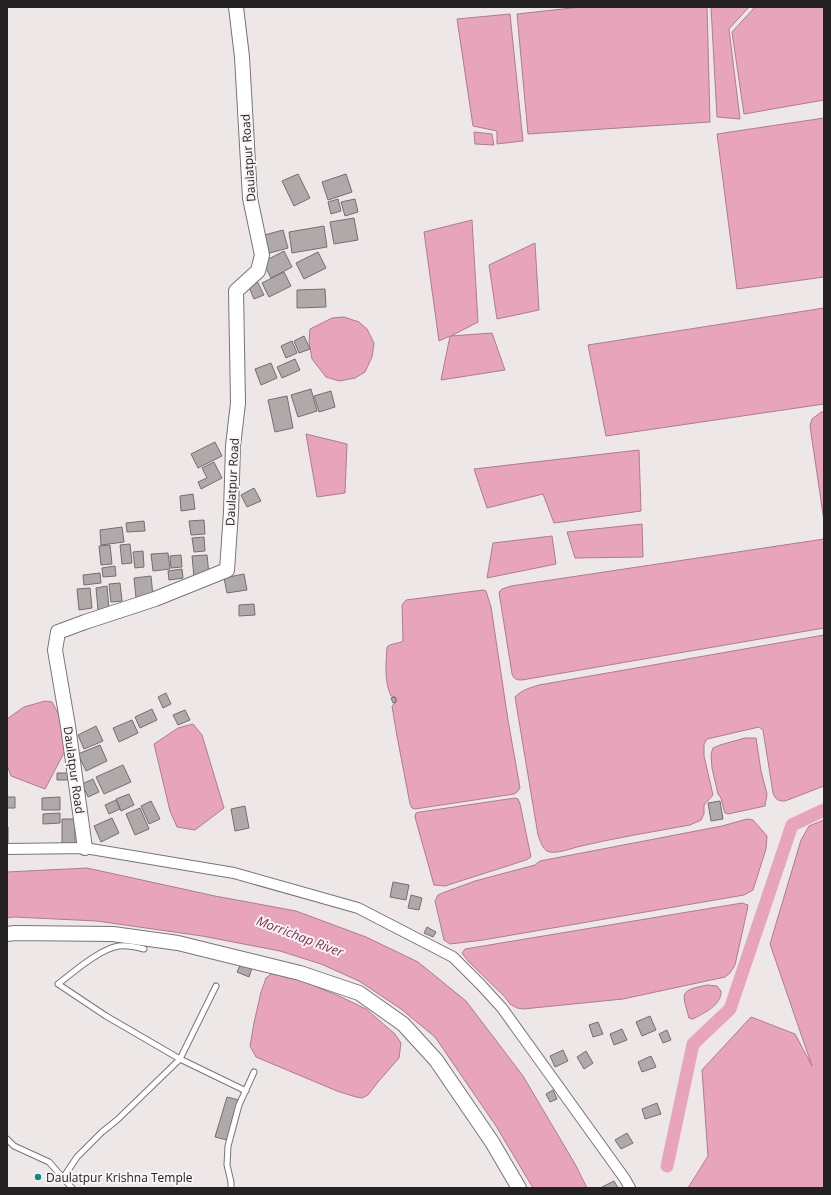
<svg xmlns="http://www.w3.org/2000/svg" width="831" height="1195" font-family="'Open Sans',sans-serif">
	<style>
		.water { fill: #e8a4ba; stroke: #ad7d8c }
		.lines { fill: none; stroke-linecap: round; stroke-linejoin: round }
		.canal { stroke: #e8a4ba; stroke-width: 13 }
		.building { fill: #afa9aa; stroke: #746e70 }
		.lane-casing { stroke: #797475; stroke-width: 7 }
		.street-casing { stroke: #797475; stroke-width: 12 }
		.secondary-casing { stroke: #797475; stroke-width: 16 }
		.lane { stroke: #fff; stroke-width: 5 }
		.street { stroke: #fff; stroke-width: 10 }
		.secondary { stroke: #fff; stroke-width: 14 }
		.poi-dot { fill: #03927e; stroke: #faf4f6; stroke-width: 1.5 }
		.labels { text-anchor: middle; dominant-baseline: central; stroke-width: 4; stroke-linejoin: round; paint-order: stroke }
		.street-label { font-size: 12px; fill: #232122; stroke: #faf4f6 }
		.poi-label { font-size: 12px; fill: #232122; stroke: #faf4f6; text-anchor: start }
		.water-label { font-size: 13px; font-style: italic; fill: #7d2e4d; stroke: #faf4f6 }
	</style>
	<rect width="100%" height="100%" fill="#ede7e8"/>
	<path class="water" d="M581,7h126l3,115 -182,12 -11,-120z
		M711,7h38l-20,22 11,90 -23,-2z
		M755,7h69v93l-80,14 -12,-82z
		M510,14l13,127 -26,3v-13l-24,-5 -16,-107z
		M824,118v159l-87,12 -20,-155z
		M474,132l18,2 2,11 -19,-1z
		M472,220l6,102 -27,14 41,-3 13,37 -64,10 9,-44 -11,5 -15,-109z
		M535,243l4,67 -42,9 -8,-54z
		M824,308v96l-218,32 -18,-91z
		M344,317l15,5 8,7 7,14 -2,14 -7,15 -10,6 -16,3 -13,-4 -14,-18 -3,-17 1,-13 22,-11z
		M821,412h3v109l-14,-95 2,-7z
		M306,434l41,10 -2,49 -28,4z
		M639,450l2,61 -87,12 -11,-29 -56,14 -13,-39z
		M642,524l1,33 -68,1 -8,-26z
		M552,536l4,28 -69,14 6,-35z
		M824,539v89l-302,52c-6,0 -8,-1 -10,-6l-13,-82 3,-3 9,-3z
		M483,590l3,1 5,16 17,113 12,68 -3,4 -3,2 -99,15 -3,-1 -2,-4 -13,-68 -5,-30 4,-4 1,-2 -2,-3 -4,-1c-7,-15 -5,-33 -4,-49 4,-4 11,-3 16,-6l-1,-36 4,-5z
		M824,635v151l-39,15c-7,0 -9,-1 -12,-8l-10,-63 -4,-3 -52,12 -3,5v12l9,39 -9,10v9l-3,6 -11,5c-38,7 -76,13 -113,22 -7,2 -24,8 -30,4 -5,-3 -7,-11 -9,-16l-23,-138c7,-7 14,-9 24,-12z
		M45,701l7,1 9,17 5,30 -21,40 -34,-13 -4,-11v-46l17,-12z
		M193,724l9,11 22,73 -29,22 -18,-3 -7,-16 -16,-67 24,-16z
		M745,738h11l5,33 6,23 -2,12 -37,8 -3,-1 -1,-3 -3,-12 -3,-4 -6,-26 -1,-14 2,-6 7,-3z
		M515,798l3,1 2,5 11,53 -5,3 -81,26 -11,-1 -19,-68 1,-4 4,-1z
		M747,819l6,1 14,16 -1,13 -13,41 -9,5 -261,45 -33,4 -6,-4 -9,-39 3,-6 7,-3 30,-11 60,-16 5,-4 182,-35z
		M824,820v368h-136l20,-32 -6,-86 49,-53 44,17 17,32 -42,-122 31,-104 8,-14z
		M87,868l128,28 81,15 70,26 52,25 48,39 57,75 52,88 12,24h-54l-37,-62 -61,-89 -34,-28 -42,-28 -38,-17 -41,-13 -78,-15 -105,-15 -83,-4 -7,1v-46z
		M742,903l6,2 -1,6 -12,54 -5,8 -5,4 -102,22 -100,10 -6,-1 -7,-4 -5,-7 -37,-36 -6,-8 3,-4z
		M273,973l12,1 54,22 27,13 29,25 6,9 -2,15 -21,24 -10,13 -6,3 -6,-1 -19,-6 -81,-34 -6,-11 4,-23 7,-31 3,-8 2,-6z
		M707,985l10,1 4,5c1,14 -17,22 -28,28l-4,-1c-7,-26 -10,-27 18,-33z"/>
	<g class="lines">
		<path class="canal" d="M667,1166l26,-122 37,-35 62,-184 32,-15"/>
	</g>
	<path class="building" d="M298,174l12,24 -16,8 -12,-25z
		M346,174l6,18 -24,8 -6,-18z
		M338,199l3,12 -10,3 -3,-12z
		M355,199l3,13 -13,4 -4,-14z
		M354,218l4,22 -24,4 -4,-22z
		M324,226l3,21 -35,6 -3,-21z
		M283,230l5,18 -22,6 -5,-18z
		M284,251l8,16 -21,11 -8,-16z
		M318,252l8,16 -22,11 -8,-16z
		M284,272l7,14 -22,11 -7,-14z
		M257,281l7,14 -10,4 -6,-14z
		M325,289l1,18 -29,1v-18z
		M304,336l6,13 -11,4 -5,-12z
		M292,341l5,12 -11,5 -5,-12z
		M295,359l5,11 -18,8 -5,-11z
		M271,363l6,15 -16,7 -6,-16z
		M311,389l6,22 -19,6 -7,-22z
		M331,391l4,16 -16,5 -5,-16z
		M287,396l6,32 -18,4 -7,-32z
		M215,442l7,14 -24,12 -7,-14z
		M214,462l8,16 -21,11 -3,-7 9,-4 -5,-10z
		M254,488l7,13 -14,6 -6,-12z
		M193,494l2,15 -14,2 -1,-15z
		M204,520l1,14 -14,1 -2,-14z
		M144,521l1,10 -18,1 -1,-9z
		M122,527l2,15 -23,3 -1,-15z
		M204,537l1,14 -11,1 -2,-14z
		M130,544l2,19 -10,1 -2,-19z
		M110,545l2,19 -11,1 -2,-19z
		M143,551l1,16 -9,1 -2,-16z
		M168,553l2,16 -17,2 -2,-17z
		M181,555l1,12 -11,1 -1,-12z
		M207,555l2,20 -15,2 -2,-21z
		M115,566l1,10 -13,1 -1,-9z
		M182,569l1,9 -14,2 -1,-9z
		M100,573l1,10 -17,2 -1,-10z
		M244,574l3,16 -20,3 -3,-15z
		M151,576l2,20 -17,2 -2,-20z
		M120,583l2,18 -11,1 -2,-18z
		M107,586l2,23 -11,1 -2,-22z
		M90,588l2,20 -13,2 -2,-21z
		M254,604l1,11 -16,1v-11z
		M166,693l5,11 -8,4 -5,-11z
		M395,697l1,5 -3,1 -2,-5z
		M152,709l5,11 -17,8 -5,-11z
		M185,710l5,10 -12,5 -5,-10z
		M132,720l6,13 -19,9 -6,-14z
		M96,726l7,15 -19,8 -6,-14z
		M100,745l7,16 -21,10 -8,-17z
		M123,765l8,17 -27,12 -8,-17z
		M57,773h11v7h-11z
		M93,779l6,13 -11,5 -6,-13z
		M129,794l5,11 -13,6 -5,-12z
		M7,797h8v11h-8z
		M60,797v13h-18v-12z
		M116,800l4,9 -11,5 -4,-9z
		M151,801l9,18 -11,5 -8,-18z
		M720,801l3,18 -12,2 -3,-18z
		M245,806l4,22 -14,3 -4,-22z
		M140,808l9,21 -14,6 -9,-21z
		M60,813v10l-17,1v-10z
		M112,818l7,15 -18,9 -7,-16z
		M62,819h13v26h-13z
		M7,827h1v19h-1z
		M393,882l16,3 -3,15 -16,-3z
		M411,895l11,3 -3,12 -11,-2z
		M427,927l9,5 -3,5 -9,-4z
		M242,961l11,4 -4,12 -12,-5z
		M650,1016l6,14 -14,6 -6,-14z
		M598,1022l5,12 -10,3 -4,-12z
		M622,1029l5,11 -13,5 -4,-11z
		M667,1030l4,10 -8,3 -4,-9z
		M563,1050l5,11 -13,6 -5,-11z
		M586,1051l7,12 -9,6 -7,-12z
		M651,1056l5,11 -14,5 -4,-10z
		M553,1090l4,9 -7,3 -4,-8z
		M227,1097l12,3 -12,40 -12,-3z
		M657,1103l4,11 -16,5 -3,-10z
		M627,1133l6,10 -12,6 -6,-9z
		M614,1181l4,7h-15l-1,-1z"/>
	<g class="lines">
		<g class="lane-casing">
			<path id="lane" d="M144,949c-8,-2 -17,-4 -25,-3 -18,2 -47,27 -61,38l48,32 74,43 66,32
				M7,1139l7,7 35,16 23,26
				M63,1178l14,-21 25,-25 15,-12 63,-61 36,-73
				M231,1188v-6l-4,-17 1,-19 11,-41 15,-33"/>
		</g>
		<g class="street-casing">
			<path id="street" d="M7,849l78,-1 149,25 124,35 95,49 28,28 21,23 123,171 5,9"/>
		</g>
		<g class="secondary-casing">
			<path id="secondary" d="M85,848l-17,-122 -13,-76 3,-18 27,-10 70,-23 72,-29 4,-58 2,-66 5,-43 -2,-112 22,-20 4,-16 -12,-57 -8,-141 -6,-50
				M7,934l8,-1 98,1 65,9 122,30 59,20 44,31 33,36 56,82 27,46"/>
		</g>
		<use href="#lane" class="lane"/>
		<use href="#street" class="street"/>
		<use href="#secondary" class="secondary"/>
	</g>
	<circle class="poi-dot" cx="38" cy="1177" r="4"/>
	<g class="labels">
		<g class="street-label">
			<text transform="translate(248 158) rotate(-94)">Daulatpur Road</text>
			<text transform="translate(232 482) rotate(-87)">Daulatpur Road</text>
			<text transform="translate(74 770) rotate(82)">Daulatpur Road</text>
		</g>
		<g class="poi-label">
			<text x="46" y="1177">Daulatpur Krishna Temple</text>
		</g>
		<g class="water-label">
			<text transform="translate(300 936) rotate(21)">Morrichap River</text>
		</g>
	</g>
	<rect width="831" height="1195" fill="none" stroke="#232122" stroke-width="16"/>
</svg>
